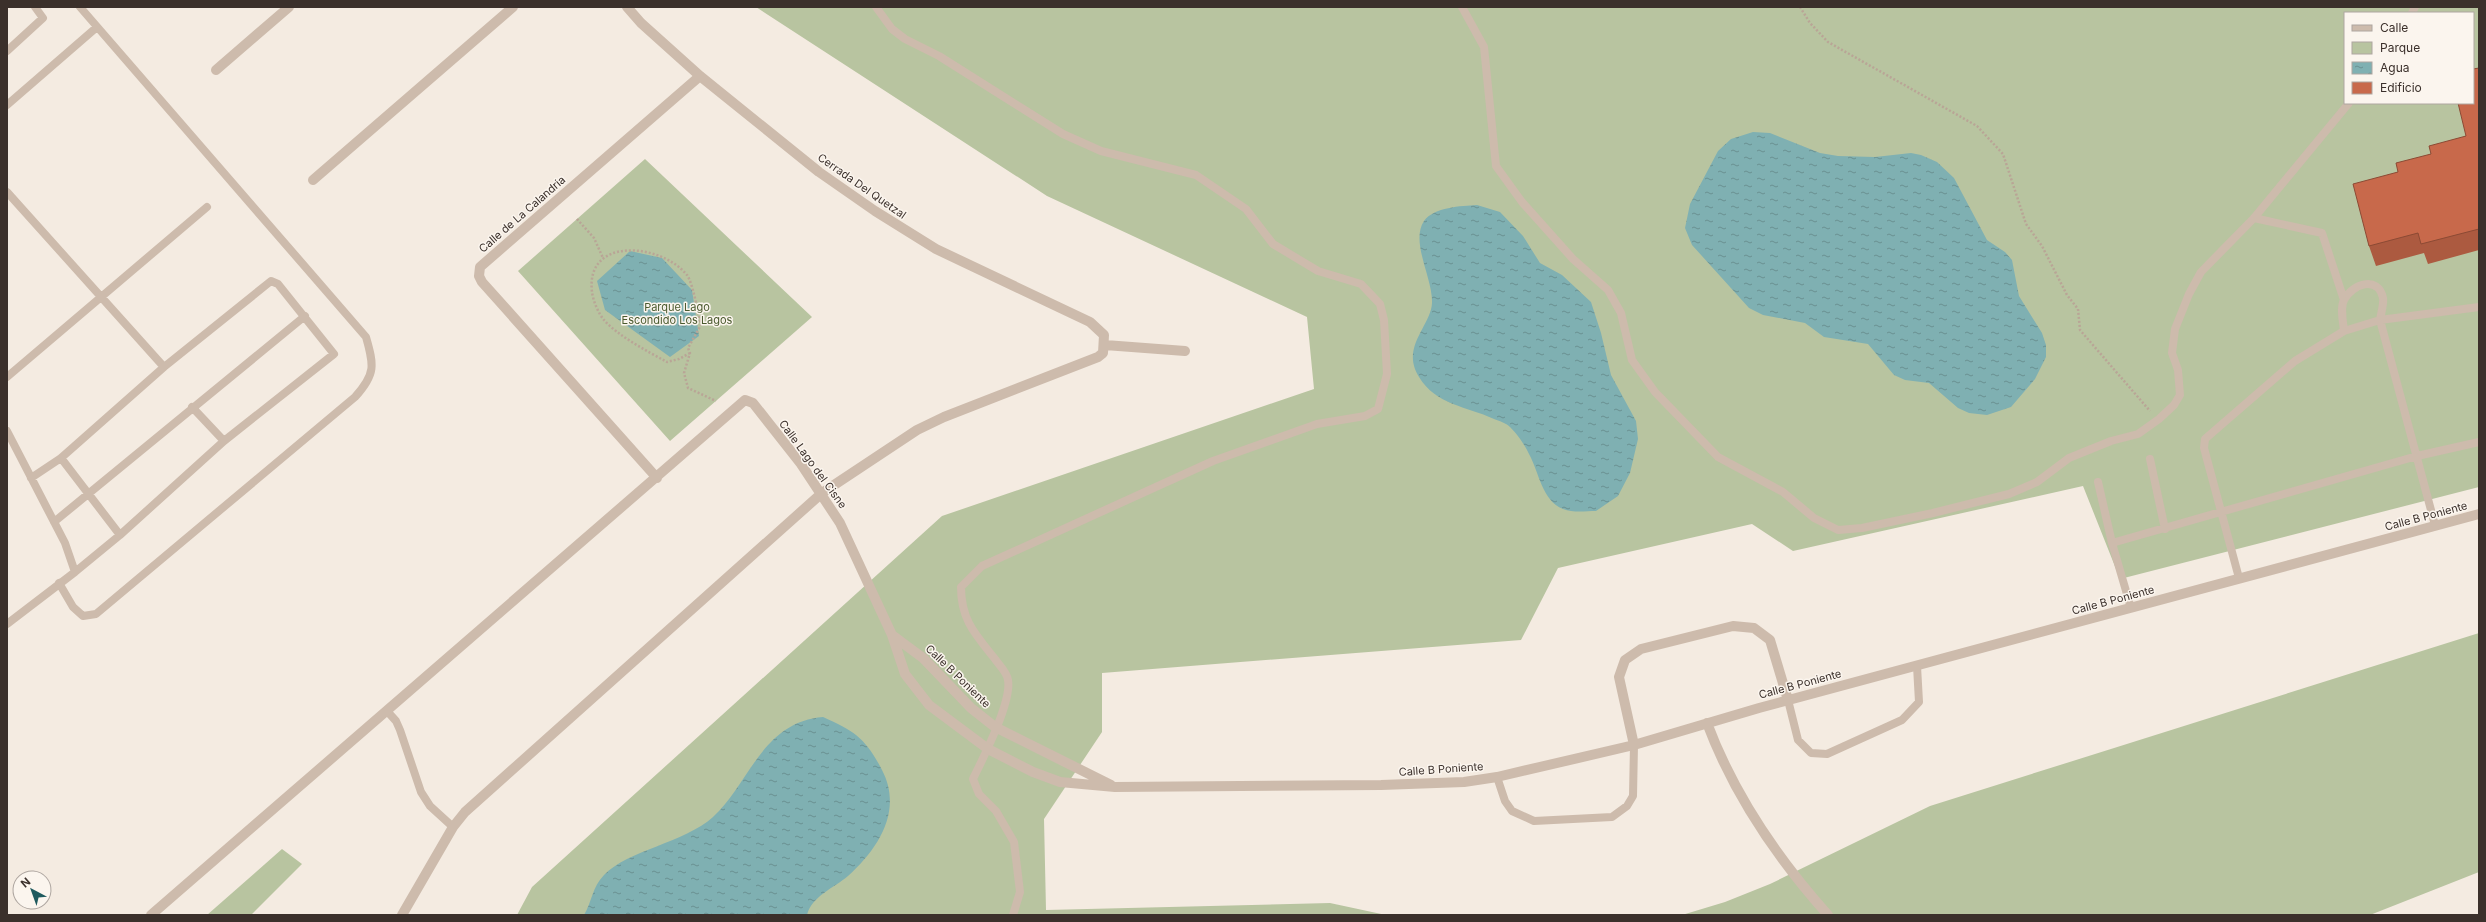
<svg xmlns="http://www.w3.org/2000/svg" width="2486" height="922" font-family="Inter,sans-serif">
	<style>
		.green { fill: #b8c4a0; fill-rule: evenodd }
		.water { fill: url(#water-ripples) }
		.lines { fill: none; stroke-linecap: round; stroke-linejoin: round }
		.path { stroke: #b9a596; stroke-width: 2.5; stroke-dasharray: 2 2; stroke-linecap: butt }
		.lane { stroke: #cdbbac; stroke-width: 8 }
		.street { stroke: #cdbbac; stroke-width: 10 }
		.wall { fill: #ac5a40 }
		.building { fill: #c8694b; stroke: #8c4a34 }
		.labels { text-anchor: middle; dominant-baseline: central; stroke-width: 3; stroke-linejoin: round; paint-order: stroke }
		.street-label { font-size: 11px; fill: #3b302b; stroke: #fbf5ee }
		.park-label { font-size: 11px; fill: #4a5a2e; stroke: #fbf5ee }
	</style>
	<defs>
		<pattern id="water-ripples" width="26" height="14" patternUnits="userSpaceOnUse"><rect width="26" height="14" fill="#7fb0b2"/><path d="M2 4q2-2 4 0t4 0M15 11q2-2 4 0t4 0" fill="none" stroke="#699091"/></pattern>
	</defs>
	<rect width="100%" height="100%" fill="#f4ebe1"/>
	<path class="green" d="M756,7h1723v480l-359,92 -37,-93 -290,65 -41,-27 -194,44 -37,72 -419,33v59l-58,87 2,91 284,-7 56,12h-869l15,-28 410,-371 372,-127 -7,-72 -260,-121zM2345,13h128v90h-128z
		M645,159l167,158 -142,124 -152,-170z
		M2479,633v239l-109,43h-688l43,-13 45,-18 160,-78z
		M282,849l20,15 -51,51h-44z"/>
	<path class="water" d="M1753,132l17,1 50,20 18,3 37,1 36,-4 10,2 16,7 17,16 33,62 18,12 7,8 7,36 23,37 4,12v12l-11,22 -24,28 -24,8 -18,-2 -11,-5 -29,-25 -24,-3 -11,-5 -26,-31 -44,-7 -19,-14 -42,-8 -14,-7 -57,-63 -7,-17 5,-24 28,-53 13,-12z
		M1477,205l23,7 23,24 17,27 22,12 29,27 10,31 10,42 25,46 2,18 -8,34 -12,23 -22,15c-10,0 -23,2 -33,-2 -21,-8 -24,-37 -34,-55 -4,-9 -12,-20 -19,-27 -4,-4 -11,-6 -16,-8 -28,-13 -58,-14 -75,-42 -19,-30 12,-51 13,-74 1,-25 -22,-61 -8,-82 10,-14 37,-15 53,-16z
		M630,251l32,7 30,32 7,46 -29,21 -65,-47 -8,-29z
		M823,717c32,14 43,22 59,53 21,40 -3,78 -34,106 -14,12 -36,20 -41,39h-223c8,-13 8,-28 20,-40 24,-25 80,-32 109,-58 37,-34 49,-95 110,-100z"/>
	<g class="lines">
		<path class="path" d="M1800,7l10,16 18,19 149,84 26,28 23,70 16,22 25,49 11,14 2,21 70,81
			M577,219l17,19 9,20
			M690,353l-11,6 -12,3c-20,-11 -49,-26 -63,-42 -6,-7 -11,-20 -12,-28 -7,-56 69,-49 95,-17 6,8 11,39 14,50l-13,23 2,5 -6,20 4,15 28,13"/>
		<path class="lane" d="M876,7l16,22 13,10 34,17 124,78 38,17 95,24 50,34 27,35 45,27 43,13 19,20 4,16 3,54 -9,35 -13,7 -48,8 -104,37 -231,105 -21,21c0,33 14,47 34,72 4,6 12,13 13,21 4,22 -25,78 -35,99l6,15 17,17 18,31 6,50 -7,23
			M1462,7l22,40 12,119 26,36 51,57 35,31 13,23 11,47 23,32 63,65 65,35 31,26 24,12 24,-2 71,-15 76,-19 28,-12 32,-24 42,-17 27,-7 21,-15 15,-14 6,-10 -2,-25 -6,-17 3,-24 14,-35 12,-22 53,-54 95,-115
			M2412,13l3,-6
			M7,51l36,-33 -8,-11
			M7,105l90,-78
			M7,192l157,175
			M2254,218l68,15 22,67
			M2344,331l36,-11 99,-13
			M7,377l200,-170
			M192,407l32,34
			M61,458l59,77
			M2150,459l15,70
			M31,478l30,-20 103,-91 107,-86 7,3 56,70 -110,87 -104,94 -45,37
			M2098,482l14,61
			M54,522l251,-206
			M2239,578l-35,-130 1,-9 90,-78 49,-30c-1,-10 -4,-23 0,-31 8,-16 34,-25 39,-2 1,6 -2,15 -3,22l55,205
			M59,583l14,24 10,9 13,-2 259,-217c21,-23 19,-32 11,-60l-286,-330
			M2131,608l-19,-65 305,-87 62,-14
			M7,624l68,-52 -10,-29 -58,-112
			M1788,700l10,40 13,13 16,1 75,-34 17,-18 -2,-36
			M387,711l9,10 4,9 21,62 9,14 23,21
			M1497,777l8,24 7,10 22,10 78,-4 15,-11 6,-10 1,-51"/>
		<path class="street" d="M216,70l73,-63
			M313,180l200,-173
			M1105,345l80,6
			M657,478l-175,-196 -3,-6 1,-9 220,-191
			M892,635l31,23 48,50 24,19 116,58
			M1707,723c27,72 70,135 121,192
			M1634,745l-15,-68 6,-17 16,-11 92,-23 21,2 16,12 18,60
			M151,915l594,-515 8,3 48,61 39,59 52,112 13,39 24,31 59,44 45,23 27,10 55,5 266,-2 83,-3 33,-5 137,-32 125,-37 720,-194
			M402,915l51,-88 12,-15 357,-319 95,-63 27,-13 154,-60 5,-4 1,-18 -14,-13 -154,-73 -61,-38 -56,-39 -119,-96 -59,-53 -14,-16"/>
	</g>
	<path class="wall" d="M2479,68v182l-51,14 -4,-11 -48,13 -7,-20 29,-74 33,-18 35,-18z"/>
	<path class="building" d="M2479,68v161l-58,15 -3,-11 -49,13 -16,-62 45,-12 -2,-9 35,-9 -2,-8 37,-10 -8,-33h15v-34z"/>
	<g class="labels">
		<g class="street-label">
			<text transform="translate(862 186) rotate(35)">Cerrada Del Quetzal</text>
			<text transform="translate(522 214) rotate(-41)">Calle de La Calandria</text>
			<text transform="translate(813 464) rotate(54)">Calle Lago del Cisne</text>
			<text transform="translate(2426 516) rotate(-15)">Calle B Poniente</text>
			<text transform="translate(2113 600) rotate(-15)">Calle B Poniente</text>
			<text transform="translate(958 676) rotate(44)">Calle B Poniente</text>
			<text transform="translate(1800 684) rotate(-15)">Calle B Poniente</text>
			<text transform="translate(1441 769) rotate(-4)">Calle B Poniente</text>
		</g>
		<g class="park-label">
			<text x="677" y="307">Parque Lago<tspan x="677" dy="13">Escondido Los Lagos</tspan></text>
		</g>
	</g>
	<rect width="2486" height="922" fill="none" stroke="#3b302b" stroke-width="16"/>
	<rect x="2344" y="12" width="130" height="92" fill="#fbf5ee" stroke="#aea6a0"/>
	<rect x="2352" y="25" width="20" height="6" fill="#cdbbac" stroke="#aea6a0"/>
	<text x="2380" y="32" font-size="12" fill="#3b302b">Calle</text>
	<rect x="2352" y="42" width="20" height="12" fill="#b8c4a0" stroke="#aea6a0"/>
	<text x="2380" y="52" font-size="12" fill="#3b302b">Parque</text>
	<rect x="2352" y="62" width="20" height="12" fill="url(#water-ripples)" stroke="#aea6a0"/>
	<text x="2380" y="72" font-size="12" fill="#3b302b">Agua</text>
	<rect x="2352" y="82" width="20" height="12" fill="#c8694b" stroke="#aea6a0"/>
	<text x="2380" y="92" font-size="12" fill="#3b302b">Edificio</text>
	<g transform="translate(32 890) rotate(319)"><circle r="19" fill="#fbf5ee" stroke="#aea6a0"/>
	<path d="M0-3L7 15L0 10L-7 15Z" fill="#1f5a5e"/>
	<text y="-6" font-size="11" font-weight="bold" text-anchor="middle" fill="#3b302b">N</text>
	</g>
</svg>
